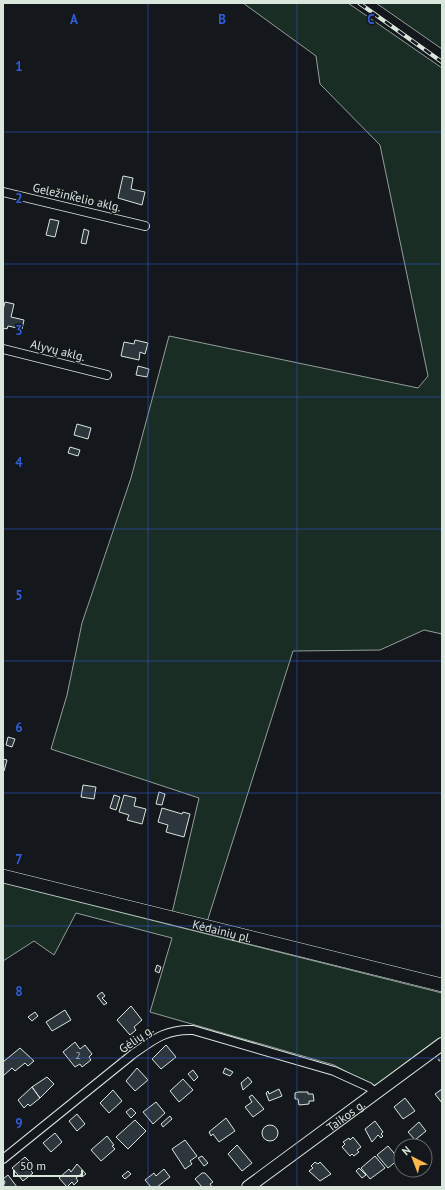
<svg xmlns="http://www.w3.org/2000/svg" width="445" height="1190" font-family="'PT Sans',sans-serif">
	<style>
		.green { fill: #1a2d24; stroke: #939e99 }
		.building { fill: #2c363c; stroke: #d8e6dc }
		.lines { fill: none; stroke-linecap: round; stroke-linejoin: round }
		.minor-casing { stroke: #d8e6dc; stroke-width: 10 }
		.secondary-casing { stroke: #d8e6dc; stroke-width: 14 }
		.primary-casing { stroke: #d8e6dc; stroke-width: 14 }
		.path { stroke: #9da8a2; stroke-width: 1.5; stroke-dasharray: 3 2; stroke-linecap: butt }
		.minor { stroke: #14181c; stroke-width: 8 }
		.secondary { stroke: #14181c; stroke-width: 12 }
		.primary { stroke: #14181c; stroke-width: 13 }
		.rail-casing { stroke: #d8e6dc; stroke-width: 4 }
		.rail { stroke: #14181c; stroke-width: 2.5; stroke-dasharray: 8; stroke-linecap: butt }
		.grid { fill: none; stroke: #305dd8; stroke-width: 1; stroke-opacity: 0.55 }
		.labels { text-anchor: middle; dominant-baseline: central; stroke-width: 3; stroke-linejoin: round; paint-order: stroke }
		.number-label { font-size: 10px; fill: #adbab4 }
		.street-label { font-size: 12px; fill: #d8e6dc; stroke: #14181c }
		.grid-label { font-size: 13px; text-anchor: middle; font-weight: bold; fill: #305dd8; stroke: #14181c; stroke-width: 3; stroke-linejoin: round; paint-order: stroke }
	</style>
	<rect width="100%" height="100%" fill="#14181c"/>
	<path class="green" d="M243,3h105l94,65v566l-18,-4 -44,20 -87,1 -86,271 -35,-9 27,-115 -148,-49 16,-54 15,-72 49,-145 38,-142 249,52 10,-12 -48,-231 -60,-61 -4,-28z
		M376,3h66v46z
		M3,883l439,110v46l-56,41 -13,6 -39,-21 -184,-53 22,-74 -96,-25 -22,42 -20,-14 -31,20z"/>
	<path class="building" d="M123,176l10,2 -2,11 14,3 -3,13 -24,-7z
		M72,191l5,1 -1,6 -6,-1z
		M50,219l9,2 -4,16 -9,-2z
		M84,229l5,2 -3,13 -5,-1z
		M5,302l9,2 -3,13 13,3 -2,9 -14,-3 -1,3 -4,-1v-18z
		M135,340l13,3 -3,11 -5,-2 -1,8 -18,-4 3,-14 10,2z
		M138,366l11,3 -2,8 -11,-2z
		M77,424l14,4 -3,11 -14,-4z
		M70,447l10,3 -2,6 -10,-3z
		M8,737l7,2 -3,8 -6,-2z
		M3,759l4,1 -3,11h-1z
		M83,785l13,2 -2,12 -13,-2z
		M159,792l6,2 -3,11 -6,-1z
		M114,795l6,2 -4,13 -6,-2z
		M124,795l12,3 -2,8 12,3 -4,15 -15,-4 2,-5 -10,-3z
		M162,808l20,6 1,-2 7,2 -6,23 -18,-5 2,-7 -10,-3z
		M157,965l4,2 -2,6 -4,-2z
		M102,992l3,4 -3,2 5,5 -3,2 -7,-9z
		M131,1006l11,14 -8,7 2,3 -6,5 -13,-15z
		M65,1010l6,10 -19,11 -6,-9z
		M35,1012l3,4 -6,5 -4,-4z
		M75,1042l5,7 5,-4 7,9 -3,3 2,3 -9,7 -2,-3 -5,3 -12,-15z
		M166,1045l10,12 -15,12 -9,-10z
		M20,1048l14,13 -6,5 -3,-3 -10,8 -3,-3 -9,8v-14z
		M137,1068l11,12 -13,11 -9,-10z
		M225,1068l8,4 -3,4 -7,-3z
		M193,1070l5,7 -4,4 -6,-7z
		M47,1077l7,7 -14,14 -8,-11z
		M248,1077l4,5 -9,8 -2,-7z
		M183,1079l10,11 -14,12 -9,-11z
		M32,1087l8,11 -10,8 -2,-2 -4,4 -6,-8z
		M279,1089l3,7 -13,5 -3,-8 2,-2 1,3z
		M442,1089v14l-7,-9z
		M113,1090l9,11 -13,12 -9,-10z
		M298,1092h10v2h5l1,7h-5v3l-10,1 -1,-6h-3v-6z
		M252,1095l12,14 -11,8 -8,-10 7,-5 -3,-5z
		M405,1098l10,13 -12,8 -9,-12z
		M156,1102l9,11 -12,11 -10,-12z
		M131,1108l5,5 -5,5 -5,-6z
		M77,1114l8,10 -8,7 -8,-10z
		M170,1116l2,3 -9,8 -2,-3z
		M226,1118l9,13 -16,11 -6,-8 -2,2 -2,-4z
		M135,1120l11,11 -18,18 -12,-12z
		M375,1121l8,11 -2,2 2,2 -2,2 -3,-3 -6,7 -7,-13z
		M419,1122l7,9 -11,9 -7,-8z
		M262 1133a8 8 0 1 1 16 0a8 8 0 1 1-16 0Z
		M55,1133l7,9 -11,10 -8,-9z
		M107,1136l7,9 -2,1 3,3 -14,12 -10,-11z
		M353,1137l8,10 -4,3 2,2 -5,4 -2,-2 -2,2 -8,-9 3,-3 -2,-2 6,-4 1,2z
		M185,1140l12,16 -7,5 2,3 -7,5 -13,-20z
		M237,1145l15,18 -10,8 -14,-17z
		M388,1146l11,13 -11,9 -11,-13z
		M202,1156l6,7 -4,3 -6,-8z
		M375,1156l10,12 -15,11 -9,-11z
		M25,1157l9,9 -4,4 3,3 -10,8 -11,-13z
		M315,1162l3,2 2,-2 11,12 -11,7 -11,-10 4,-3 -2,-2z
		M77,1164l9,10 -4,3 -1,-3 -5,4 2,3 -4,4 -2,-3 -5,5 -8,-9 10,-9 2,3z
		M359,1168l7,7 -4,3 -6,-7z
		M164,1169l6,8 -13,10h-6l-6,-7 9,-7 2,3z
		M128,1171l3,3 -6,5 -3,-3z
		M202,1173h3l8,9 -3,2 2,3h-10l-7,-8z
		M8,1175l9,12h-14l2,-5 -2,-3z"/>
	<g class="lines">
		<g class="minor-casing">
			<path id="minor" d="M3,192l142,34
				M3,349l104,26
				M3,1159l130,-105c21,-15 33,-25 60,-24l141,41 35,16 7,6"/>
		</g>
		<g class="secondary-casing">
			<g id="secondary">
				<path id="s1" d="M248,1187l194,-143"/>
			</g>
		</g>
		<g class="primary-casing">
			<g id="primary">
				<path id="s2" d="M3,876l439,109"/>
			</g>
		</g>
		<path class="path" d="M438,1059l4,4"/>
		<use href="#minor" class="minor"/>
		<use href="#secondary" class="secondary"/>
		<use href="#primary" class="primary"/>
		<g class="rail-casing">
			<path id="rail" d="M359,3l83,59"/>
		</g>
		<use href="#rail" class="rail"/>
	</g>
	<path class="grid" d="M148,3v1184M297,3v1184M3,132h439M3,264h439M3,397h439M3,529h439M3,661h439M3,793h439M3,926h439M3,1058h439"/>
	<g class="labels">
		<g class="number-label">
			<text x="78" y="1055">2</text>
		</g>
		<g class="street-label">
			<text transform="translate(77 197) rotate(13)">Geležinkelio aklg.</text>
			<text transform="translate(58 350) rotate(14)">Alyvų aklg.</text>
			<text stroke="none"><textPath href="#s2" startOffset="226">Kėdainių pl.</textPath></text>
			<text transform="translate(136 1039) rotate(-35)">Gėlių g.</text>
			<text stroke="none"><textPath href="#s1" startOffset="121">Taikos g.</textPath></text>
		</g>
	</g>
	<g class="grid-label">
		<text x="74" y="24">A</text>
		<text x="222" y="24">B</text>
		<text x="371" y="24">C</text>
		<text x="19" y="71">1</text>
		<text x="19" y="203">2</text>
		<text x="19" y="335">3</text>
		<text x="19" y="467">4</text>
		<text x="19" y="600">5</text>
		<text x="19" y="732">6</text>
		<text x="19" y="864">7</text>
		<text x="19" y="996">8</text>
		<text x="19" y="1128">9</text>
	</g>
	<rect width="445" height="1190" fill="none" stroke="#d8e6dc" stroke-width="8"/>
	<g transform="translate(413 1158) rotate(318)"><circle r="19" fill="#14181c" stroke="#626a69"/>
	<path d="M0-3L7 15L0 10L-7 15Z" fill="#ffb74d"/>
	<text y="-6" font-size="11" font-weight="bold" text-anchor="middle" fill="#d8e6dc">N</text>
	</g>
	<path d="M14 1170v6h68v-6" fill="none" stroke="#d8e6dc" stroke-width="2"/>
	<text x="20" y="1170" font-size="12" fill="#d8e6dc" stroke="#14181c" stroke-width="3" paint-order="stroke">50 m</text>
</svg>
